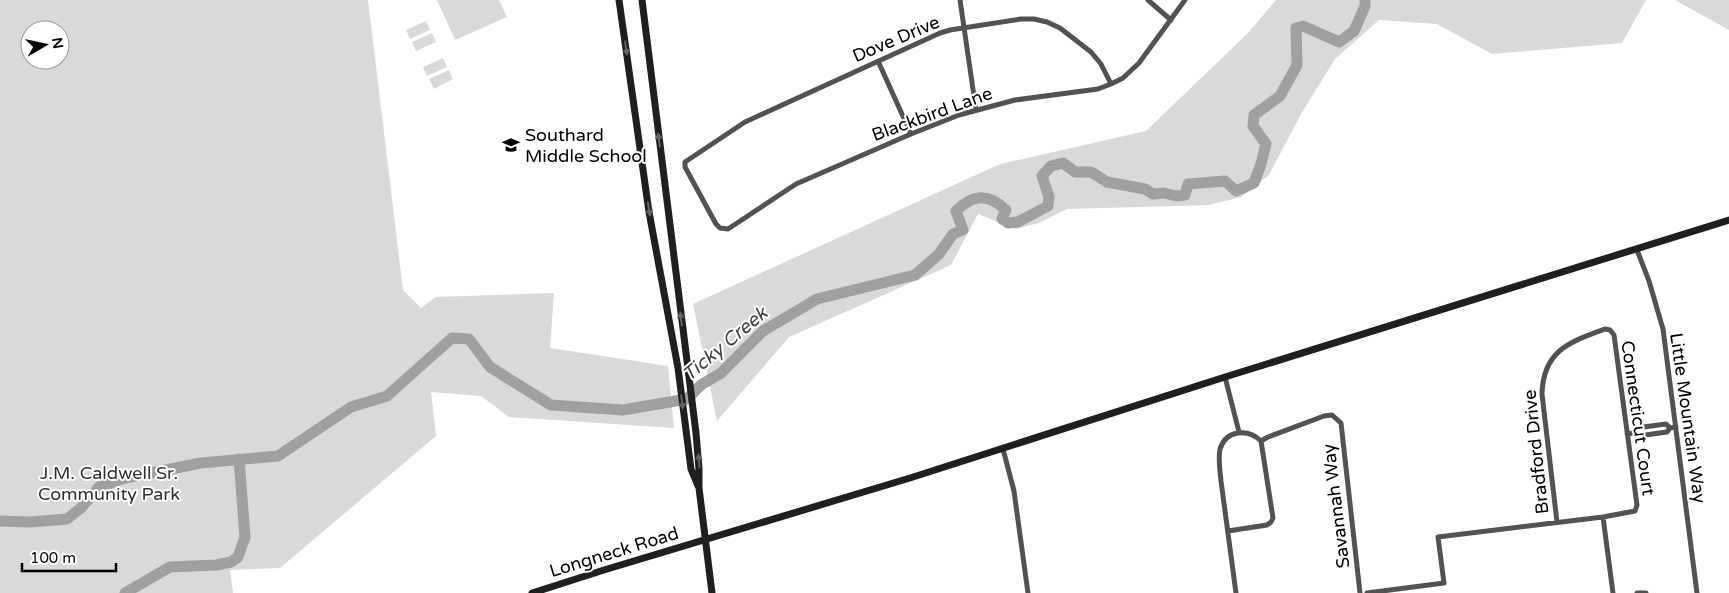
<svg xmlns="http://www.w3.org/2000/svg" width="1729" height="593" font-family="'Varela Round',sans-serif">
	<style>
		.green { fill: #d9d9d9; fill-rule: evenodd }
		.lines { fill: none; stroke-linecap: round; stroke-linejoin: round }
		.river { stroke: #a0a0a0; stroke-width: 11 }
		.street { stroke: #525252; stroke-width: 5 }
		.secondary { stroke: #1f1f1f; stroke-width: 7 }
		.oneway { fill: #626262 }
		.labels { text-anchor: middle; dominant-baseline: central; stroke-width: 4; stroke-linejoin: round; paint-order: stroke }
		.street-label { font-size: 18px; fill: #000; stroke: #fff }
		.poi-label { font-size: 18px; fill: #000; stroke: #fff; text-anchor: start }
		.park-label { font-size: 18px; fill: #303030; stroke: #fff }
		.water-label { font-size: 19px; font-style: italic; fill: #414141; stroke: #fff }
	</style>
	<rect width="100%" height="100%" fill="#fff"/>
	<path class="green" d="M0,0h368l35,290 18,18 15,-11 118,-4 -4,55 118,18 6,62 -165,-11 -28,-21 -50,-4 5,44 -156,132 -50,2 3,23h-233zM30,30h30v30h-30z
		M437,0h62l8,17 -52,23z
		M1276,0h370l-24,43 -130,11 -55,-30 -58,-4 -44,39 -34,55 -32,61 -28,22 -32,8 -142,4 -28,14 -23,6 -38,-15 -27,51 -162,72 -72,84 -24,-117 307,-140 146,-33 102,-98z
		M1675,0h54v30z
		M426,21l4,9 -20,9 -4,-9z
		M432,33l4,9 -20,9 -4,-9z
		M443,58l4,9 -20,9 -4,-9z
		M449,70l4,9 -19,10 -5,-10z"/>
	<g class="lines">
		<path class="river" d="M0,521l29,1 38,-3 14,-11 18,-21 26,-9 76,-15 77,-7 73,-49 36,-11 65,-58 17,1 21,28 61,38 72,5 64,-11 14,-14 20,-12 42,-42 54,-32 98,-24 24,-21 14,-20 10,-4 -7,-19c17,-17 32,-18 50,-1l-4,9 6,4 10,-1 30,-16 1,-9 -7,-21 9,-10 12,-3 12,9h16l16,10 38,7 8,5 11,-1 13,3 8,-1 3,-11 37,-3 11,10 18,-8 7,-19 5,-20 -13,-18 1,-11 26,-19 17,-31 -1,-37 7,-2 36,16 15,-11 11,-25v-6
			M125,593l45,-26 47,-2 14,-3 7,-5 7,-20 -6,-78"/>
		<path class="street" d="M960,0l16,110
			M1148,0l23,20
			M878,61l33,73
			M1111,84l-10,-20 -10,-12 -31,-24 -13,-6 -13,-3h-13l-71,11 -10,3 -195,89 -60,40v5l31,57 4,4 8,1 68,-45 115,-50 48,-19 56,-15 83,-11 13,-5 12,-6 16,-15 46,-63
			M1637,250l12,31 14,48 34,264
			M1225,377l14,55
			M1634,433l2,-5 30,-4 4,4
			M1627,434l7,-1 4,3 29,-4 3,-4 6,-1
			M1261,441l7,-4 56,-21 8,-1 9,8 19,170
			M1003,449l11,42 14,102
			M1603,517l10,76
			M1228,531l39,-6 4,-3 2,-4 -12,-77c-13,-13 -35,-11 -41,8 -2,10 0,22 1,32l15,112
			M1367,593l77,-10 -6,-46 165,-20 32,-6 2,-6 -23,-170 -4,-5 -5,-1c-36,13 -62,22 -63,65l15,128
			M1637,593h9"/>
		<path class="secondary" d="M619,0l30,212 29,156 13,101 7,17
			M642,0l54,433 3,36v19l13,105
			M532,593l72,-23 306,-92 315,-101 504,-157"/>
	</g>
	<defs><path id="oneway-solid" d="M-6-.8H1V-3.2L6.5 0L1 3.2V.8H-6Z" transform="scale(1.25)"/></defs>
	<g class="oneway">
		<use href="#oneway-solid" transform="translate(626 48) rotate(82)"/>
		<use href="#oneway-solid" transform="translate(659 140) rotate(-97)"/>
		<use href="#oneway-solid" transform="translate(649 209) rotate(81)"/>
		<use href="#oneway-solid" transform="translate(681 319) rotate(-97)"/>
		<use href="#oneway-solid" transform="translate(682 402) rotate(83)"/>
		<use href="#oneway-solid" transform="translate(699 461) rotate(-95)"/>
	</g>
	<defs>
		<g id="school-bare" transform="scale(1.35)"><path d="M0-5L7-2L0 1L-7-2ZM-4 1L0 2.5L4 1V4Q0 6-4 4Z" fill="#000" stroke="#fff" stroke-width="2.5" paint-order="stroke"/></g>
	</defs>
	<g fill-rule="evenodd">
		<use href="#school-bare" x="511" y="145"/>
	</g>
	<g class="labels">
		<g class="street-label">
			<text transform="translate(896 39) rotate(-23)">Dove Drive</text>
			<text transform="translate(932 114) rotate(-20)">Blackbird Lane</text>
			<text transform="translate(1638 418) rotate(82)">Connecticut Court</text>
			<text transform="translate(1688 418) rotate(82)">Little Mountain Way</text>
			<text transform="translate(1536 452) rotate(-96)">Bradford Drive</text>
			<text transform="translate(1336 506) rotate(-97)">Savannah Way</text>
			<text transform="translate(614 552) rotate(-17)">Longneck Road</text>
		</g>
		<g class="poi-label">
			<text x="525" y="135">Southard<tspan x="525" dy="21">Middle School</tspan></text>
		</g>
		<g class="park-label">
			<text x="109" y="473">J.M. Caldwell Sr.<tspan x="109" dy="21">Community Park</tspan></text>
		</g>
		<g class="water-label">
			<text transform="translate(725 344) rotate(-40)">Ticky Creek</text>
		</g>
	</g>
	<g transform="translate(45 45) rotate(81)"><circle r="24" fill="#ffffff" stroke="#999999"/>
	<path d="M0-4L9 19L0 12L-9 19Z" fill="#000000"/>
	<text y="-8" font-size="14" font-weight="bold" text-anchor="middle" fill="#000000">N</text>
	</g>
	<path d="M22 563v8h94v-8" fill="none" stroke="#000000" stroke-width="2.5"/>
	<text x="30" y="563" font-size="15" fill="#000000" stroke="#ffffff" stroke-width="4" paint-order="stroke">100 m</text>
</svg>
